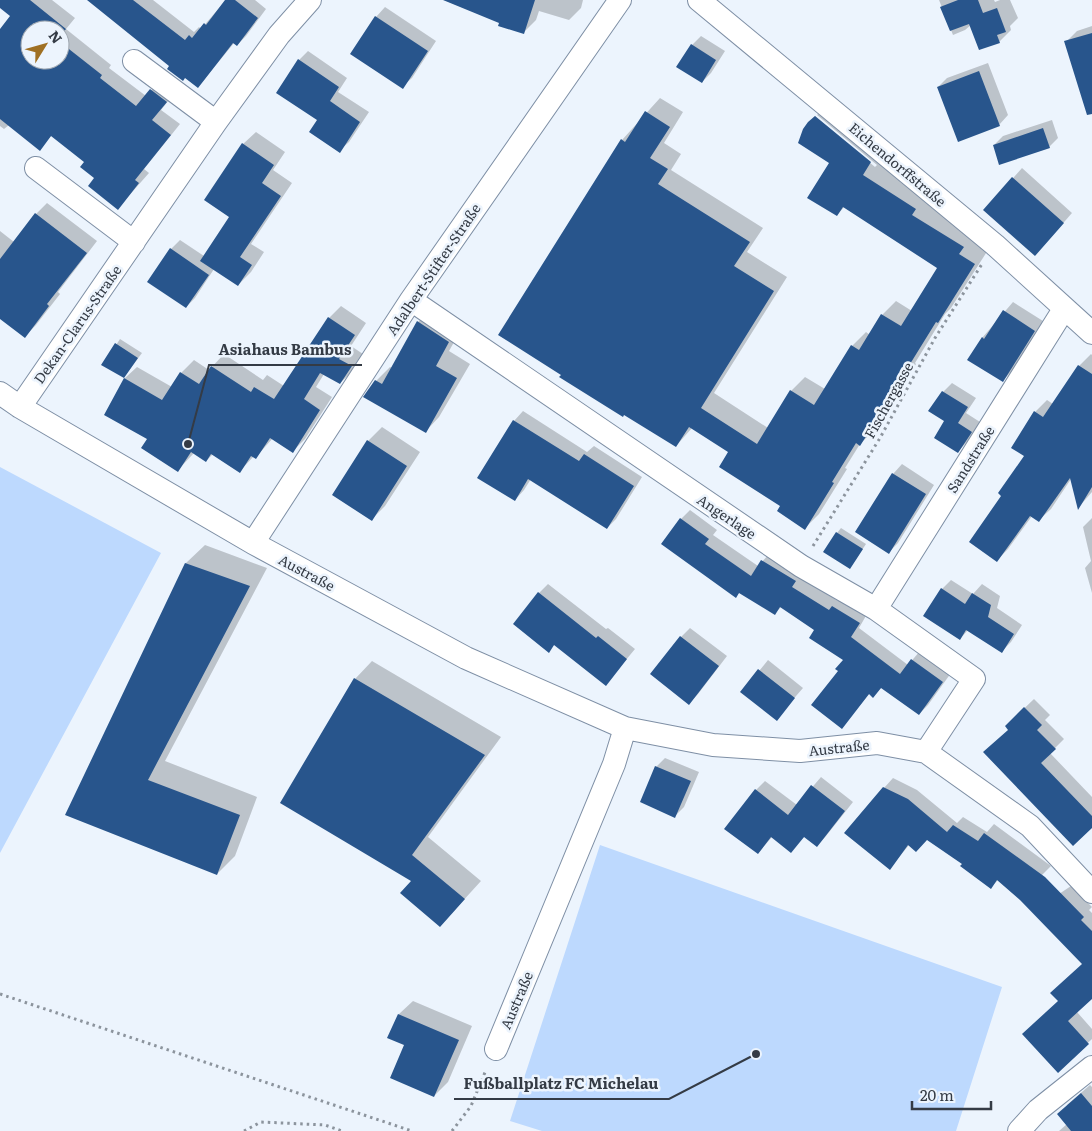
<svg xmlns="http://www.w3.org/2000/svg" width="1092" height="1131" font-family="Literata,serif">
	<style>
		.green { fill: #bdd9fe }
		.shadow { fill: #0003; fill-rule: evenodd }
		.building { fill: #28558c }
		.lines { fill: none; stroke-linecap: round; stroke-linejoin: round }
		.minor-casing { stroke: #7e8fa5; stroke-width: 24 }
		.path { stroke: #8c949d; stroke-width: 3; stroke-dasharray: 2.5 4; stroke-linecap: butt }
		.minor { stroke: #fff; stroke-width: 22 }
		.labels { text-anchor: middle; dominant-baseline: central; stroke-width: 5; stroke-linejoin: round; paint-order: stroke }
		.street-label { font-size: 14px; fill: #343b45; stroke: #ecf4fd }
		.leader { fill: none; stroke: #343b45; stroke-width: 2 }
		.callout-dot { fill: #343b45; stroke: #ecf4fd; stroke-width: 2 }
		.callout-label { font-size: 15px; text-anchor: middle; font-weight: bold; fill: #343b45; stroke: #ecf4fd; stroke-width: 5; stroke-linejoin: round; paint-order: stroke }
	</style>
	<rect width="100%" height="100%" fill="#ecf4fd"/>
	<path class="green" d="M0,467l161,86 -161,300z
		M600,845l402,142 -46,144h-414l-32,-10z"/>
	<path class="shadow" d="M13,0h39l23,18 -9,11 45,36 -2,3 37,28 15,-16 15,11 -15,19 19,14 -36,45 5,4 -31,35 -22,-30 -10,-17 -34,-26 -13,14 -30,-24 -5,4 -4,-3v-95l12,-15zM30,30h30v30h-30z
		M93,0h60l41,32 5,-5 2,2 25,-29h29l11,9 -20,27 -9,9 -3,-2 -36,44z
		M444,0h139l-2,8 -12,12 -30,-9 -3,9 -12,12z
		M939,0h55l1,2 5,-2h10l8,18 -8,8 1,4 -12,12 -28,-17 -6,5 -12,5z
		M385,7l51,34 -24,37 -10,9 -50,-34 24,-36z
		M1092,26v57l-26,-41 11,-11z
		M701,36l24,15 -14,22 -9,9 -10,-37z
		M308,51l39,27 -9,14 31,20 -20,30 -10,9 -20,-31 -20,-60z
		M988,63l20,52 -9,10 -61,-38 9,-9z
		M660,98l23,14 -19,31 17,11 -10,16 92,58 -16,24 40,25 -73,116 54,35 23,-37 14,-14 20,12 27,-43 14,-14 4,3 12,-20 14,-14 16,10 27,-43 -94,-62 -8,9 -6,-53 -22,-39 6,-7 60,51 2,-2 -60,-50 7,-7 164,142 -37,58 -6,6 -30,49 1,1 -42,66 -14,14 -15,24 2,1 -28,45 -14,14 -75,-76 -38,-24 -16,18 -54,-306z
		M1052,120l6,18 -9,9 -55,-2 9,-9z
		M256,132l29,20 -12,18 19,13 -41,61 13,8 -13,20 -13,13 -24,-16 -19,29 -9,9 -15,-58 9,-9 24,16 27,-40 12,-72z
		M1022,168l50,45 -28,32 -59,-35z
		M47,203l50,38 -39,51 2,2 -24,31 -11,11 -25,-18v-87l14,11 22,-28z
		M1013,302l30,19 -31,50 -9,9 -21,-42z
		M341,306l25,17 -15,23 12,8 -10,17 -13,12 -16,-9 -8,13 16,10 -27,42 -12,12 -20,-13 -17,19 -2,-1 -14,15 -27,-17 -7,7 -12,-8 -16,17 -29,-31 -44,-25 20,-36 12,-11 35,20 9,-14 13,-13 15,10 15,-16 39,26 4,-5 17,11 45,-68z
		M432,308l30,20 -13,23 21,13 -31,53 -13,14 -50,-50 14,-14 2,1 26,-46z
		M120,339l22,14 -18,24 -21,-12z
		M1091,354l1,1v137l-14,16 -7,-29 -20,30 -12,11 -7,-4 -24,33 -11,11 6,-65 23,-40 9,-43 12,-12 6,4 26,-38z
		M952,383l24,15 -10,15 14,9 -13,20 -9,9 -12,-30 -3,-29z
		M523,411l64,41 7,-6 48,31 -26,42 -9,9 -76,-49 -7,11 -9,10 -1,-79z
		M382,427l38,25 -35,54 -14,14 -3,-79z
		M902,464l32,21 -36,58 -9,9 4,-78z
		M690,510l27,20 -4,5 45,31 13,-14 29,25 38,24 4,-3 25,16 -8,14 49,37 12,-14 31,22 -23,32 -9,9 -37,-27 -9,9 -3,-3 -28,34 -2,-56 4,-11 -28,-31 -35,-22 -6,6 -35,-21 -4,4 -55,-77z
		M1092,518v75l-7,-25 6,-7 -8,-34z
		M841,528l25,16 -16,24 -13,-35z
		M205,545l62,23 -102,193 92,36 -22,59 -18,18 -150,-60 119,-251z
		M951,580l22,14 9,-10 18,12 -3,12 25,17 -11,17 -9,9 -34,-21 -8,9 -18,-50z
		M548,584l58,45 2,-1 27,21 -29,35 -51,-40 -7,7 -9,-58z
		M690,628l37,28 -29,38 -9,9 -37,-29 29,-37z
		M768,660l35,28 -27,31 -34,-27z
		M372,661l129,76 -73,100 53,44 -41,45 -27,-46 -58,-201z
		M1034,699l16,16 -5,5 19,19 -14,14 42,44v29l-86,-100z
		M665,758l34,14 -15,35 -9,9 -19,-49z
		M821,777l32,25 -27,34 -9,10 -12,-10 -14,15 -19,-14 -14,16 -2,-63 9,-9 32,24z
		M893,778l24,12 40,33 6,-6 24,15 7,-8 57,42 -32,32 -21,-18 -7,7 -28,-24 -36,-24 -18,6 -19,23 -6,-80z
		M1071,886l21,21 -3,3 3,3v85l-15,14 15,17v10l-34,32 1,-70 24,-37 -39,-60z
		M413,1001l59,25 -24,56 -14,14 -28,-51 -7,-31z
		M1090,1085l2,2v44h-33l8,-7v-19z"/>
	<path class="building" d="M0,0h30l36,29 -6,7v-6h-30v30h30v-18l42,33 -2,3 36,28 14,-17 17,13 -15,18 19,15 -36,45 4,3 -21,27 -30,-24 6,-8 -14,-11 4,-5 -33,-26 -11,15 -40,-32v-90l10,-13 -10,-8z
		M87,0h46l52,40 4,-5 3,3 12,-15 2,2 19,-25h10l23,18 -21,28 -4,-3 -35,45 -13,-10 -2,3 -16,-12 2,-3z
		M443,0h92l-11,34 -26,-8 1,-3z
		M958,0h20l5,13 14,-5 9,24 -9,3 3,8 -21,7 -10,-26 -19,7 -10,-24z
		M375,16l53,35 -25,38 -53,-35z
		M1092,33v81l-5,1 -23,-74z
		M691,44l25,16 -14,23 -26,-16z
		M298,59l41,28 -9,14 30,21 -20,31 -31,-21 8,-12 -41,-27z
		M979,71l21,55 -42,16 -21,-55z
		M645,111l25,16 -20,31 18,11 -10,15 92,58 -16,24 40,25 -73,117 56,36 33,-54 24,15 37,-60 8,5 22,-36 20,12 36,-58 -94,-61 -6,9 -30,-18 22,-35 -31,-20 5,-14 5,-7 7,-6 56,46 -8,13 53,34 -4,6 52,32 -5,7 16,10 -37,59 -2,-1 -34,55 1,1 -43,68 -4,-3 -24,39 2,1 -29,47 -28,-19 3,-5 -61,-39 9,-15 -39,-25 -13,20 -52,-32 -1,2 -64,-40 2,-2 -63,-40 123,-196 4,3z
		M1043,128l7,20 -51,17 -6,-20z
		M242,143l32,22 -12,18 19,13 -41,61 12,8 -14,21 -38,-25 29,-44 -25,-17z
		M1012,177l52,46 -29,33 -52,-46z
		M35,213l52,40 -40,51 2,2 -24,32 -25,-19v-60z
		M170,248l39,27 -23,33 -39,-26z
		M1003,310l32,21 -32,51 -36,-22 15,-23 2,2z
		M328,317l27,18 -16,24 13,7 -12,18 -20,-11 -16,26 16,11 -27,43 -23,-15 -14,21 -5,-3 -11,17 -29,-19 -5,8 -15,-10 -13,20 -37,-24 6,-9 -43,-24 20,-37 38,22 18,-28 19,12 12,-18 40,26 3,-5 20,12z
		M417,321l32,21 -13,24 21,12 -31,55 -63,-36 12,-17 7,4z
		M115,343l23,15 -14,20 -23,-13z
		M1078,365l14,9v113l-14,23 -8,-32 -31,44 -9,-6 -33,46 -28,-20 32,-46 -3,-3 26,-37 -13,-8 23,-37 9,6z
		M942,391l26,16 -10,16 14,9 -14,21 -24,-15 10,-17 -16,-10z
		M513,420l66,41 5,-7 50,32 -27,43 -79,-50 -13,22 -38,-23z
		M367,440l40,26 -35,55 -40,-26z
		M892,473l34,21 -37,60 -34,-22z
		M680,518l29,21 -4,5 46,32 10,-16 35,21 -4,6 37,23 3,-4 28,17 -9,14 49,37 11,-15 32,23 -24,33 -38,-27 -8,10 -4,-4 -27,35 -31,-24 27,-34 -3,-2 8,-9 -34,-22 5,-8 -34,-23 -5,8 -36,-22 -3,5 -75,-54z
		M836,532l27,17 -13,20 -27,-17z
		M185,563l65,23 -102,194 92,35 -23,60 -152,-60z
		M941,588l24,16 7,-11 19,12 -3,12 26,17 -12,19 -36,-23 -6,10 -37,-24z
		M538,592l58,46 2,-2 29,23 -21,27 -52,-41 -5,8 -36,-29z
		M680,636l39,30 -30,39 -39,-31z
		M758,669l37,29 -18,23 -37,-29z
		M354,678l131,77 -73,100 53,44 -25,28 -40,-34 11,-12 -131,-78z
		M1024,707l18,18 -5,5 19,19 -15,14 51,53v12l-19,18 -90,-94 25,-22 -3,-4z
		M655,766l36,15 -16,37 -35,-16z
		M811,785l34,26 -28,36 -13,-10 -13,16 -20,-16 -13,17 -34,-25 31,-40 33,26z
		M883,787l25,12 39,33 6,-7 25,16 6,-8 61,44 39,40 -3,3 11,11v68l-24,22 21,23 -31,29 -36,-39 36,-33 -8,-8 32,-29 -62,-64 -23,-20 -6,9 -31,-23 2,-2 -35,-24 -11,12 -8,-7 -18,25 -46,-37z
		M398,1014l61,26 -25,57 -44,-19 14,-33 -17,-7z
		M1081,1093l11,13v25h-21l-14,-17z"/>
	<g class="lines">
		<g class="minor-casing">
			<path id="minor" d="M699,0l296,245 97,88
				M134,61l82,61
				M36,168l98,74
				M411,300l390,266 75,43 98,70 -48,73
				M0,393l20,14 233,136 213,115 159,70 88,17 87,6 77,-8 49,9 104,74 62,66
				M20,407l196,-285 63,-87 31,-35
				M253,543l158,-243 209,-300
				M876,609l188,-300
				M496,1049l118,-285 11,-36
				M1019,1131l19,-21 54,-43"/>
		</g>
		<path class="path" d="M813,546l67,-108 55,-100 47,-74
			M0,994l412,137
			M244,1131l17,-9 64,3 17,6
			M452,1131l19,-25 15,-36"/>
		<use href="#minor" class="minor"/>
	</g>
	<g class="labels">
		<g class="street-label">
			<text transform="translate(898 164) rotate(40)">Eichendorffstraße</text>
			<text transform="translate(433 269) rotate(-56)">Adalbert-Stifter-Straße</text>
			<text transform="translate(77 324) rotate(-55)">Dekan-Clarus-Straße</text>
			<text transform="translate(888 400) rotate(-61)">Fischergasse</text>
			<text transform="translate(970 459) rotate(-58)">Sandstraße</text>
			<text transform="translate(727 516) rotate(34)">Angerlage</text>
			<text transform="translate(307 572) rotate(28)">Austraße</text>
			<text transform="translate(839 747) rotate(-6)">Austraße</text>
			<text transform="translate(516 1000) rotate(-67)">Austraße</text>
		</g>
	</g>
	<path class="leader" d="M188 444L209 365H362M756 1054L669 1099H454"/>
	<g class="callout-dot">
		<circle cx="188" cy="444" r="5"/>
		<circle cx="756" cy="1054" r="5"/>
	</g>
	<g class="callout-label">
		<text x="285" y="355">Asiahaus Bambus</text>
		<text x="561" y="1089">Fußballplatz FC Michelau</text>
	</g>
	<g transform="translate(45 45) rotate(53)"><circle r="24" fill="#ecf4fd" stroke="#a2aab3"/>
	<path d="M0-4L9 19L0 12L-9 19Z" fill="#9f7023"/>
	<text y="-8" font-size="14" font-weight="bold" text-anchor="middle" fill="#343b45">N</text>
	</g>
	<path d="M912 1101v8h79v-8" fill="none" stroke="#343b45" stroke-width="2.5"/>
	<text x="920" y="1101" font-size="15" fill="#343b45" stroke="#ecf4fd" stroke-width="4" paint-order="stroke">20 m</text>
</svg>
